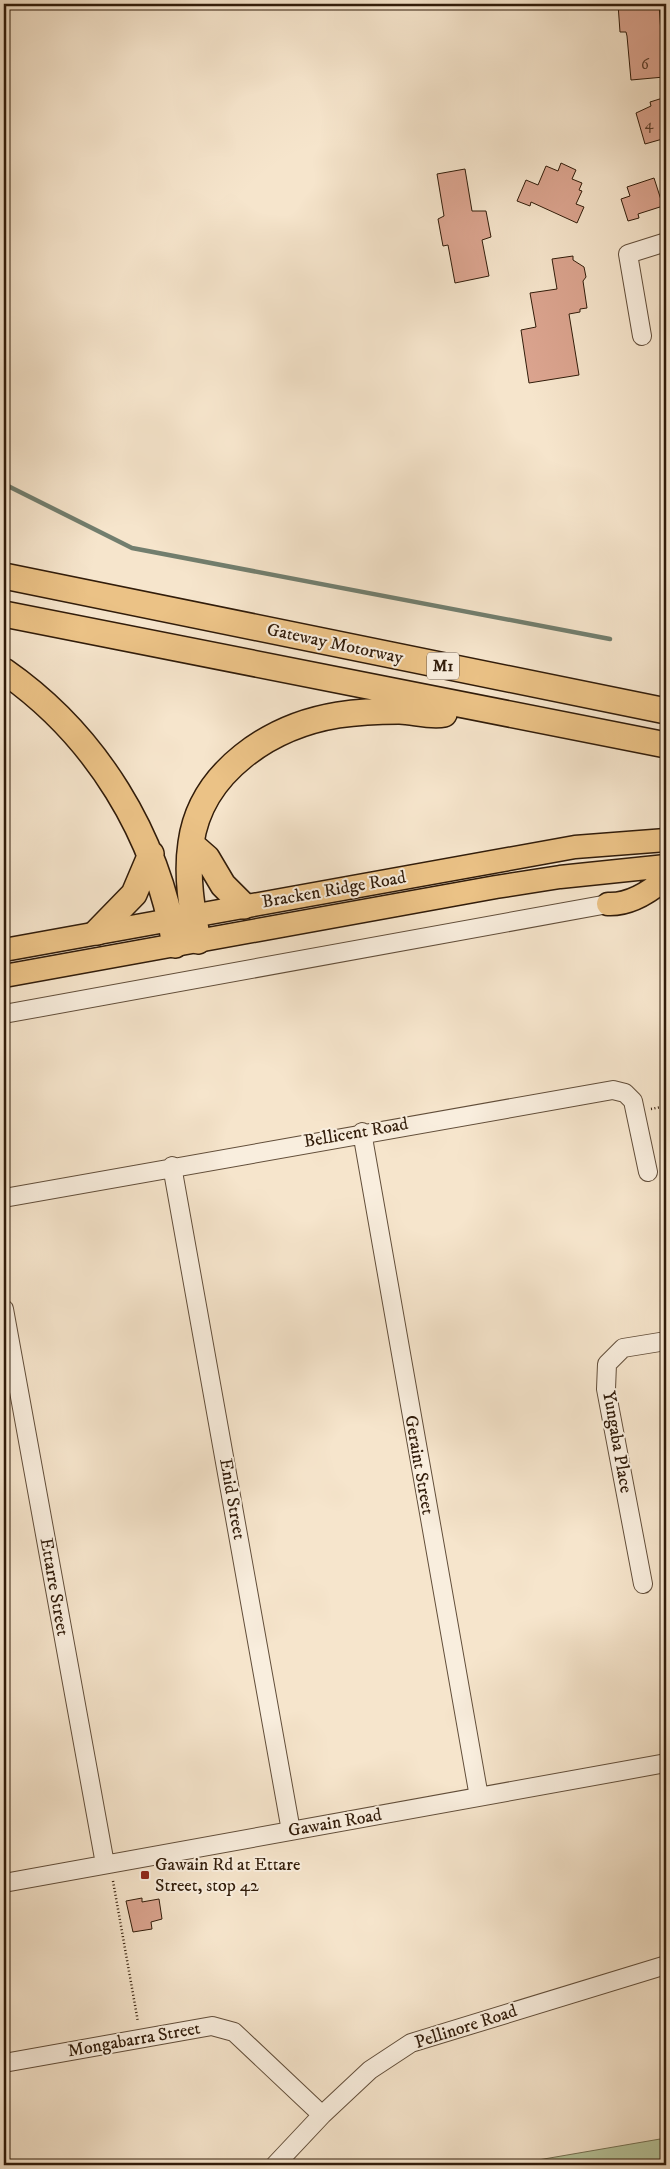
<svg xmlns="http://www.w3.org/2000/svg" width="670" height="2169" font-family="'IM FELL DW Pica',serif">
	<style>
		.green { fill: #b7c69c; stroke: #747153 }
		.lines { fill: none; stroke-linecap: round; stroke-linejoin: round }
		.stream { stroke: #727e6e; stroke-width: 4.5 }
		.building { fill: #dba48f; stroke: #311c0a }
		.minor-casing { stroke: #624e3a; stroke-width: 20 }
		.major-casing { stroke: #311c0a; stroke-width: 25 }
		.highway-casing { stroke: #311c0a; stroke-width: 28 }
		.path { stroke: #311c0a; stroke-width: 2.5; stroke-dasharray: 1 2.5; stroke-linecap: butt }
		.minor { stroke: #f9eede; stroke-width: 18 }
		.major { stroke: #ebc286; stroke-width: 22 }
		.highway { stroke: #ebc286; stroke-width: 25 }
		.poi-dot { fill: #8f2418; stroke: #f9eede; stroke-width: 2 }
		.labels { text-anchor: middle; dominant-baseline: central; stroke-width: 4; stroke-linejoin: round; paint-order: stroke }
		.number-label { font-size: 15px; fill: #5c3e2b }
		.shield { fill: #f9eede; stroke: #6d5b4a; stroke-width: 1 }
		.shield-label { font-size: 16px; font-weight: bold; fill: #311c0a }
		.street-label { font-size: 18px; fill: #311c0a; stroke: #f9eede }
		.poi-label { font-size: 18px; fill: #311c0a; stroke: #f9eede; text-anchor: start }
	</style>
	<rect width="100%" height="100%" fill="#f6e5cc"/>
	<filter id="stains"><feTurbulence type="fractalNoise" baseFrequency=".004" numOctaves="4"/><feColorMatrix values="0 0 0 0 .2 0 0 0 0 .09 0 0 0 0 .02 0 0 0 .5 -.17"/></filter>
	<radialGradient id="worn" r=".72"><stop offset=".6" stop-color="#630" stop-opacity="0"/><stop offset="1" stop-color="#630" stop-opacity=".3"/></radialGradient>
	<path class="green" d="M666,2138v27h-157z"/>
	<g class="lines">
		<path class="stream" d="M4,484l128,64 478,91"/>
	</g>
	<path class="building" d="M618,4h41l5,73 -33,3 -4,-44 -1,-4h-6z
		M666,97v41l-21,6 -9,-31 15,-7 -1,-4z
		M561,163l15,7 -4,9 10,4 -3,7 3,1 -6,13 8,3 -7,16 -46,-21 -1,4 -13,-5 9,-21 12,5 8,-19 12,5z
		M465,169l7,42h14l5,26 -9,3 7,36 -34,7 -7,-38 -5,1 -5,-27 6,-3 -7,-42z
		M654,178l9,28 -25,8 1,4 -11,3 -7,-22 9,-3 -3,-9z
		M573,256v4l11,7 2,10 -3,4 4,27 -7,1v3l-11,2 10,61 -50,8 -8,-53 15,-3 -6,-34 27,-4 -5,-30z
		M142,1898v4l17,-3 3,20 -11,3 1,7 -19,3 -7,-31z"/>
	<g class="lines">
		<g class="minor-casing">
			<path id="minor" d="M642,336l-14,-82 38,-12
				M4,1014l604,-110
				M362,1132l117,665
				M172,1166l119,665
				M4,1198l609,-108 12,3 8,8 15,71
				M4,1309l101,555
				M643,1584l-37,-195 1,-25 16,-16 43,-7
				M4,1883l662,-120
				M4,2063l208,-37 22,6 88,83
				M275,2165l47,-50 48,-45 41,-27 255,-78"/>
		</g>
		<g class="major-casing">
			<path id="major" d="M608,904c21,1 43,-13 58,-26
				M4,950l571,-103 91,-7
				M4,976l492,-89 64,-10 106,-11"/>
		</g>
		<g class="highway-casing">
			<path id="highway" d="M4,576l662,135
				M4,614l662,131
				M4,671c92,64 153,164 171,274
				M191,844l16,14 16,27 21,21
				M97,932l37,-38 17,-40
				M198,941c-6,-32 -12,-65 -7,-98 10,-72 80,-117 147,-128 20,-3 41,-4 61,-4 14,0 31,6 45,3"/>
		</g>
		<path class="path" d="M651,1109l15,-3
			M113,1881l25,141"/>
		<use href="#minor" class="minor"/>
		<use href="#major" class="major"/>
		<use href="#highway" class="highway"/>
	</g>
	<rect class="poi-dot" x="140" y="1870" width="10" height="10" rx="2.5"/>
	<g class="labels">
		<g class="number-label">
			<text x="645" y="64">6</text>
			<text x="649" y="124">4</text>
		</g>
		<rect class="shield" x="427" y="652.5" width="32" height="27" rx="4"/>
		<g class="shield-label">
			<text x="443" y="666">M1</text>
		</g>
		<g class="street-label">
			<text transform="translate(335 644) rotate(12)">Gateway Motorway</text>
			<text transform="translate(334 890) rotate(-10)">Bracken Ridge Road</text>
			<text transform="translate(356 1133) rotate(-10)">Bellicent Road</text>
			<text transform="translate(617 1442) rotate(80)">Yungaba Place</text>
			<text transform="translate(419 1465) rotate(80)">Geraint Street</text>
			<text transform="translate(232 1499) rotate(80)">Enid Street</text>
			<text transform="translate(54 1587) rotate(80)">Ettarre Street</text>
			<text transform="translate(335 1823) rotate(-10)">Gawain Road</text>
			<text transform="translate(466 2027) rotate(-18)">Pellinore Road</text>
			<text transform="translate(134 2040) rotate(-10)">Mongabarra Street</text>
		</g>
		<g class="poi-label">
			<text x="155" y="1865">Gawain Rd at Ettare<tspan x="155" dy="21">Street, stop 42</tspan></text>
		</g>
	</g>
	<rect width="670" height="2169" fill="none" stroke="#f6e5cc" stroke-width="20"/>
	<rect x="5" y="5" width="660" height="2159" fill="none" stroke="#311c0a" stroke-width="2.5"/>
	<rect x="10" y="10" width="650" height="2149" fill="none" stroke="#311c0a"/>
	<rect width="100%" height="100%" filter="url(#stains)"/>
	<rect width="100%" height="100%" fill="url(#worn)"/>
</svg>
